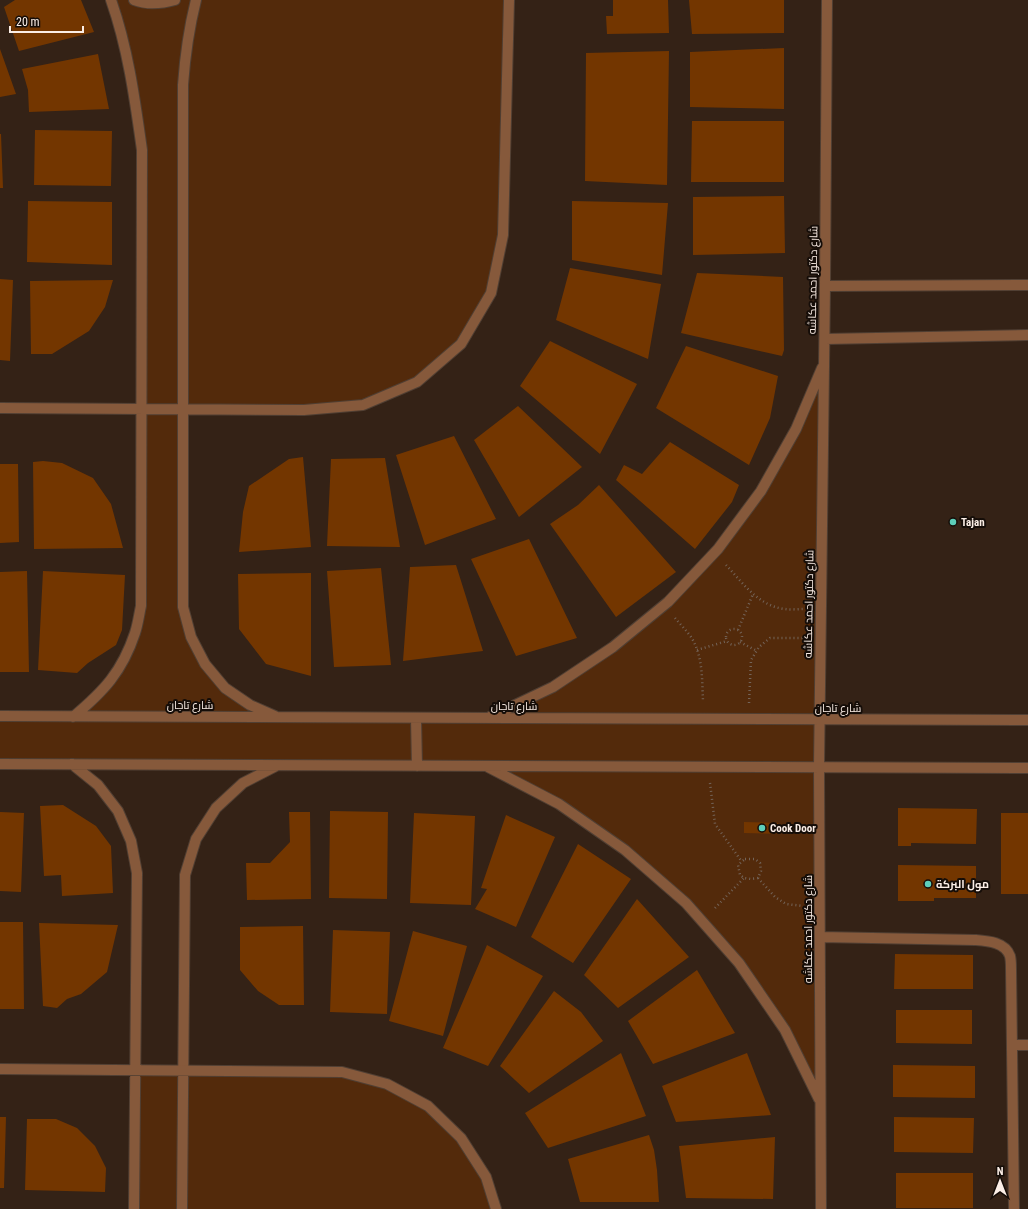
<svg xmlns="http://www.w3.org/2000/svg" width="1028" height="1209" font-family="'Roboto Condensed',Cairo,sans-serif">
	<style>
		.green { fill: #532a0b }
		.building { fill: #733600 }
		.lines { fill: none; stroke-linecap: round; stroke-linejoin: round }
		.minor-casing { stroke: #503f33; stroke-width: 12 }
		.path { stroke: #746459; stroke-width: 2.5; stroke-dasharray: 1 3; stroke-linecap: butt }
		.minor { stroke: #86593b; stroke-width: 10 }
		.poi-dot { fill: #5dceb9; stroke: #150d08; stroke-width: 1.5 }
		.labels { text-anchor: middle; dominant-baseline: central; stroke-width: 4; stroke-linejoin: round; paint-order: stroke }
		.street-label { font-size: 11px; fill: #fbeee6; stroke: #150d08 }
		.poi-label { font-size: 11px; font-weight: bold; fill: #fbeee6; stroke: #150d08; text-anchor: start }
	</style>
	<rect width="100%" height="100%" fill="#342216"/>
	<path class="green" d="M111,0h398l-6,235 -12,58 -30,51 -44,38 -54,23 -179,4 -1,198 8,30 34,51 53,29 210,1 65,-31 111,-82 97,-114 63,-129 -4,740 -35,-72 -99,-127 -61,-53 -139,-84 -486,-2v-48l73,1 39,-37 29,-74 1,-456z
		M136,1070l206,2 45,12 41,22 33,32 25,39 9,32h-361z"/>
	<path class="building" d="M15,0h66l13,32 -75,19 -15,-44z
		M613,0h55l1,33 -62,1 -1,-18h7z
		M689,0h95v33l-92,1z
		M784,48v61l-94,-2v-55z
		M0,49l16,45 -16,3z
		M669,51l-2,134 -82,-4 1,-128z
		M98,54l11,55 -80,3 -1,-22 -6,-21z
		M692,121h92v61h-93z
		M35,130l77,1 -1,55 -77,-1z
		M0,134h1l2,54h-3z
		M784,196l1,57 -92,2v-58z
		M28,201l84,1v63l-85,-3z
		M572,201l96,2 -6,72 -90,-15z
		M570,268l91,16 -13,75 -92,-39z
		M697,273l86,4 1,73 -2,6 -101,-23z
		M0,279l13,1 -3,81 -10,-1z
		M113,280l-8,27 -16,24 -37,23h-21l-1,-73z
		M550,341l87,43 -37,70 -80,-68z
		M686,346l92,30 -8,42 -21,47 -93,-57z
		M518,406l64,61 -63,50 -45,-77z
		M454,436l42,83 -71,26 -29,-90z
		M670,442l69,43 -7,17 -37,47 -79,-69 8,-15 18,9z
		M303,457l8,90 -72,5 4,-40 6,-26 40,-27z
		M385,458l15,89 -73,-1 4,-87z
		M43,461l19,2 31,15 18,26 12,44 -89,1 -1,-87z
		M0,464h18l1,78 -19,1z
		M599,485l77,87 -60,45 -66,-93 28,-19z
		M529,539l48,99 -61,18 -45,-97z
		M456,565l27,86 -80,10 7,-94z
		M381,568l10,97 -57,2 -7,-96z
		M27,571l2,101h-29v-100z
		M43,571l82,4 -3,55 -6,15 -28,18 -11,10 -39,-3z
		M311,573v103l-45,-12 -27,-35 -1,-55z
		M63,805l33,21 15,20 2,47 -51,3 -1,-21 -17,1 -4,-70z
		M898,808l79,1 -1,35 -65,-1v3h-13z
		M330,811l58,1 -1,87 -58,-1z
		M0,812l24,1 -3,79 -21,-1z
		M289,812h21l1,87 -64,1 -1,-37h24l20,-21z
		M414,813l61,3 -4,89 -61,-2z
		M1001,813h27v81h-27z
		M506,815l49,22 -39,90 -41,-18 12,-20 -6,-1z
		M744,822l34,1 1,11 -35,-1z
		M578,844l53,35 -58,84 -42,-26z
		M898,865l78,1v32h-42v3h-36z
		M637,899l52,58 -71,51 -34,-33z
		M0,922h23l1,87h-24z
		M39,923l79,2 -11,47 -26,22 -14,5 -10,9 -14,-2z
		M303,926l1,79h-25l-21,-14 -18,-21v-43z
		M333,930l57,2 -3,82 -57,-2z
		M413,931l54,15 -24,90 -54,-15z
		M487,945l56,31 -55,90 -45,-18z
		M895,954l78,1v34h-79z
		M697,970l38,63 -82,31 -25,-43z
		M554,991l27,21 22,29 -74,52 -29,-27z
		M896,1010h76v34l-76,-1z
		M621,1053l25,63 -98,32 -23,-35z
		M747,1053l24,62 -95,7 -14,-36z
		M893,1065l82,1v32l-82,-1z
		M0,1117h6l-2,71h-4z
		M894,1117l80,1 -1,35 -79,-1z
		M27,1119h29l21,9 18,18 11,22 -1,24 -80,-2z
		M649,1135l5,15 3,20 2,32h-79l-12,-43z
		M775,1137l-2,62 -87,-1 -7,-52z
		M896,1173h77v35h-77z"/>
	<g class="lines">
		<g class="minor-casing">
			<path id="minor" d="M134,0c13,5 27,4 41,0
				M196,0c-7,28 -11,56 -13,85v522l8,30 14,27 20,24 25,17 25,11
				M825,286l203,-1
				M825,339l203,-4
				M0,408l304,2 59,-5 54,-23 44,-38 30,-51 12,-58 6,-235
				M0,716l1028,4
				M73,717c31,-26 49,-45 62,-84 3,-9 4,-18 6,-27l1,-456c-7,-50 -14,-102 -31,-150
				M490,717l63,-30 60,-40 55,-45 50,-53 43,-58 35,-62 26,-61
				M416,718l1,48
				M0,764l1028,4
				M72,764l26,21 20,26 13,30 6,32 -3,336
				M488,767l71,37 66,46 61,53 53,60 46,67 34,69
				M820,937l155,3c13,1 30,2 35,16 1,4 1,9 1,13l3,240
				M1012,1045h16
				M0,1069l342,3 45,12 41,22 33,32 25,39 10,32
				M182,1209l3,-334 11,-36 20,-31 27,-25 33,-17
				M821,1209l-2,-442 6,-481 2,-286"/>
		</g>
		<path class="path" d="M726,565c17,18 32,41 59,44 6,1 13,0 19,0
			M675,618c5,6 11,12 16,19 12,18 11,43 12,64
			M726 637a8 8 0 1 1 16 0a8 8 0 1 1-16 0Z
			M738,630l15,-36
			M740,642l17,9
			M697,650l30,-9
			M749,703l2,-43 8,-13 11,-9h33
			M710,783l5,41 27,38
			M745,859h10l5,4 1,8 -3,7 -7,1 -7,-1 -4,-3 -2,-10z
			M758,878l17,19 11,7 17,2
			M715,908l29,-30"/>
		<use href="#minor" class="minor"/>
	</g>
	<g class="poi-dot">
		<circle cx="953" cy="522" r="4"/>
		<circle cx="762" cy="828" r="4"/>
		<circle cx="928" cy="884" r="4"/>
	</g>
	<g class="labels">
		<g class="street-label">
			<text transform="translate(813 280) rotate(-89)">شارع دكتور احمد عكاشه</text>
			<text transform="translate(809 604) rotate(-89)">شارع دكتور احمد عكاشه</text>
			<text x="190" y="705">شارع تاجان</text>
			<text x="514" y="706">شارع تاجان</text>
			<text x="838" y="708">شارع تاجان</text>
			<text transform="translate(808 929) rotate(-90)">شارع دكتور احمد عكاشه</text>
		</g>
		<g class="poi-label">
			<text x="961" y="522">Tajan</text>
			<text x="770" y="828">Cook Door</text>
			<text x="936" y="884">مول البركة</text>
		</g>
	</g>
	<g transform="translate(1000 1181)" stroke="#150d08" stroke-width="3" paint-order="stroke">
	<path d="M0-3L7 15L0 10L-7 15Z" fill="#fbeee6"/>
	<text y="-6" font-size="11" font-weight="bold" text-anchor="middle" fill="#fbeee6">N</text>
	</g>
	<path d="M10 26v6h73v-6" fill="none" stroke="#fbeee6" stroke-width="2"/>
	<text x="16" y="26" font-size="12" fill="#fbeee6" stroke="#150d08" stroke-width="3" paint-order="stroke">20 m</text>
</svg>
